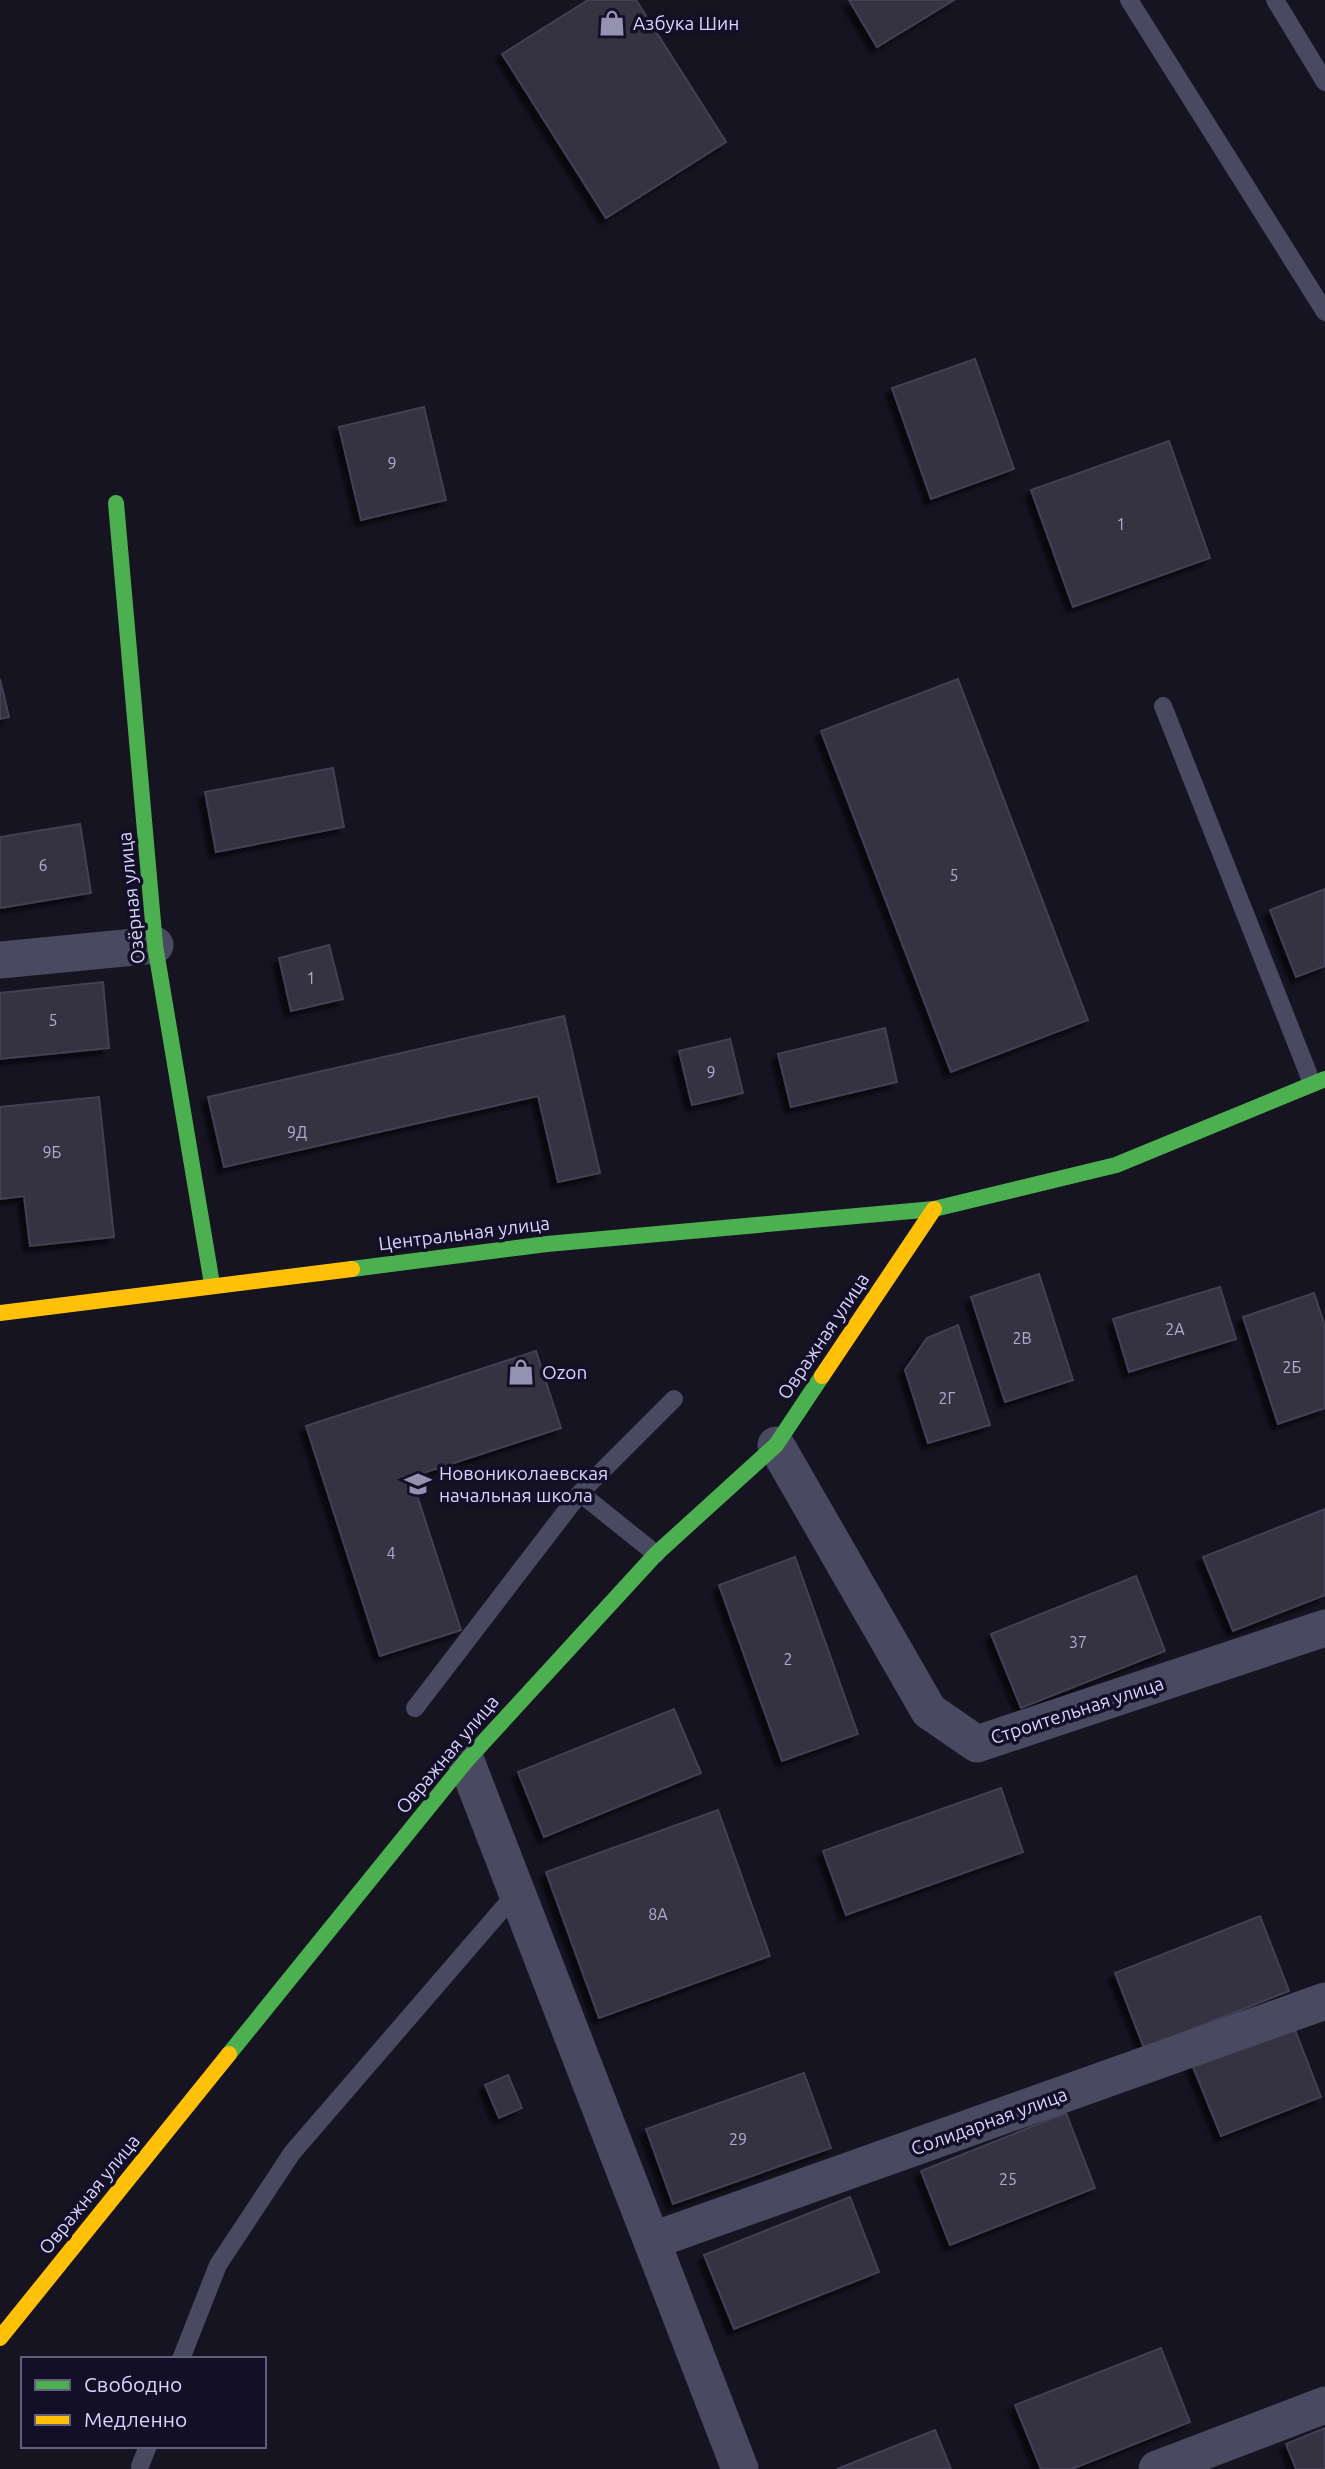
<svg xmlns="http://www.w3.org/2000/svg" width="1325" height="2469" font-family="Ubuntu,sans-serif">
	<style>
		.building { fill: #343243; stroke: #433f54; stroke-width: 2; filter: url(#shadow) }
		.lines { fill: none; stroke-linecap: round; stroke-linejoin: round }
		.lane { stroke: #4a4962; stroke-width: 18 }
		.street { stroke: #4a4962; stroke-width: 37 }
		.fast { stroke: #4caf50; stroke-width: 16 }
		.slow { stroke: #ffc107; stroke-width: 16 }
		.labels { text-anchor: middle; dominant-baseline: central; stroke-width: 7; stroke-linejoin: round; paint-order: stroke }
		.number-label { font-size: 16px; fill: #b0acd0 }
		.poi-label { font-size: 19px; fill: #d9d4ff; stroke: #130f26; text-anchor: start }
		.street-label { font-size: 19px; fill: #d9d4ff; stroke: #130f26 }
	</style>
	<defs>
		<filter id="shadow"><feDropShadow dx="-6" dy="6" stdDeviation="2" flood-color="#0009"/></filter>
	</defs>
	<rect width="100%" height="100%" fill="#161421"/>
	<path class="building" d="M588,0h48l90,142 -120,76 -104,-164z
		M849,0h105l-77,47z
		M975,359l39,110 -83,30 -39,-111z
		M424,407l22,93 -85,20 -22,-93z
		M1169,441l41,117 -137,49 -42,-117z
		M0,679l9,38 -9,2z
		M958,679l130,341 -137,52 -130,-341z
		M333,768l11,59 -128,25 -11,-60z
		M80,824l11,69 -91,15v-71z
		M1325,889v77l-29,11 -26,-67z
		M329,945l14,54 -52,12 -12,-53z
		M103,982l6,66 -109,11v-66z
		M564,1016l36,157 -42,9 -20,-86 -314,71 -16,-70z
		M885,1028l12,54 -106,25 -13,-53z
		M730,1039l13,54 -51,12 -13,-54z
		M99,1097l15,140 -84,9 -6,-50 -24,3v-92z
		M1039,1274l34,106 -68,22 -34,-105z
		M1220,1287l16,52 -107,33 -16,-53z
		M1314,1293l11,33v82l-47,16 -35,-107z
		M958,1325l32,100 -62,18 -23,-73 22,-32z
		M536,1351l25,77 -150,49 50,153 -81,26 -74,-230z
		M1325,1509v86l-92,36 -30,-74z
		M795,1557l63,177 -76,27 -63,-176z
		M1136,1576l29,75 -144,57 -30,-74z
		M674,1709l27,64 -157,64 -26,-65z
		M1001,1788l22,64 -177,63 -23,-64z
		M718,1810l52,146 -171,62 -53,-146z
		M1260,1916l29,75 -145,57 -29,-75z
		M1292,2022l29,75 -100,39 -30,-74z
		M804,2073l27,75 -158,56 -27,-75z
		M508,2075l14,33 -23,10 -14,-33z
		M1066,2113l29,75 -145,57 -29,-74z
		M850,2197l29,75 -145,57 -30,-74z
		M1161,2348l29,74 -118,47h-31l-26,-64z
		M1325,2428v41h-29l-10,-25z
		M935,2430l16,39h-114z"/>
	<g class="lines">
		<path class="lane" d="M1129,0l196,312
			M1275,0l50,82
			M1163,706l149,377
			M580,1493l76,61
			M415,1708l165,-215 94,-94
			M181,2359l37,-94 74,-112 226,-262
			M140,2466l8,-20"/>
		<path class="street" d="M0,960l155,-15
			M776,1445l153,266 48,33 348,-116
			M466,1761l274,708
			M654,2240l671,-239
			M1157,2469l168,-64"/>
		<path class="fast" d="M116,503l39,442 57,339
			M352,1269l195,-25 387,-35 182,-44 209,-86
			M229,2054l237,-293 190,-207 120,-109 46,-69"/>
		<path class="slow" d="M0,1313l352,-44
			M822,1376l112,-167
			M0,2338l229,-284"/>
	</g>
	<defs>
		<g id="shop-bare" transform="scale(2.1)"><path d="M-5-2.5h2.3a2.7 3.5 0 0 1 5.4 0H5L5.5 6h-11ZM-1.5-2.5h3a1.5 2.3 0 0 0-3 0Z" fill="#9591b1" stroke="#130f26" stroke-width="2.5" paint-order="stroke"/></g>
		<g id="school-bare" transform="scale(2.1)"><path d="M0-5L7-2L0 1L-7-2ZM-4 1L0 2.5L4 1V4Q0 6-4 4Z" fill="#9591b1" stroke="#130f26" stroke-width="2.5" paint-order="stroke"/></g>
	</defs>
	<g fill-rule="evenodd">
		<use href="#shop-bare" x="612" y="23"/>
		<use href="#shop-bare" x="521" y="1372"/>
		<use href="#school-bare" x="418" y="1484"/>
	</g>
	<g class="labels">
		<g class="number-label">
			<text x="392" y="463">9</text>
			<text x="1121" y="524">1</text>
			<text x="43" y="865">6</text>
			<text x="954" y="875">5</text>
			<text x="311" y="978">1</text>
			<text x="53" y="1020">5</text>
			<text x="711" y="1072">9</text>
			<text x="297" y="1132">9Д</text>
			<text x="52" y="1152">9Б</text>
			<text x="1175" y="1329">2А</text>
			<text x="1022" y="1338">2В</text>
			<text x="1292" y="1367">2Б</text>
			<text x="947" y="1398">2Г</text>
			<text x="391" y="1553">4</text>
			<text x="1078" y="1642">37</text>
			<text x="788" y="1659">2</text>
			<text x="658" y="1914">8А</text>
			<text x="738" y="2139">29</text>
			<text x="1008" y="2179">25</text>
		</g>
		<g class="poi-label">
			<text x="633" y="23">Азбука Шин</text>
			<text x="542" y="1372">Ozon</text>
			<text x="439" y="1473">Новониколаевская<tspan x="439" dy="22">начальная школа</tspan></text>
		</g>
		<g class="street-label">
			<text transform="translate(131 898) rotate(-96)">Озёрная улица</text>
			<text transform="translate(464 1233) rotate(-7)">Центральная улица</text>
			<text transform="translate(823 1336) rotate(-56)">Овражная улица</text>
			<text transform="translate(1077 1710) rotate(-18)">Строительная улица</text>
			<text transform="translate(447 1754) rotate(-50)">Овражная улица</text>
			<text transform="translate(989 2121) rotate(-20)">Солидарная улица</text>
			<text transform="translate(89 2194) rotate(-51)">Овражная улица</text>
		</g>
	</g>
	<rect x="21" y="2357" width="245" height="91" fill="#130f26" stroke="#625e7d" stroke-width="2"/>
	<rect x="35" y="2380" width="35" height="10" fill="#4caf50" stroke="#625e7d" stroke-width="2"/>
	<text x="84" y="2392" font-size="21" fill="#d9d4ff">Свободно</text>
	<rect x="35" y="2415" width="35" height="10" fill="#ffc107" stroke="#625e7d" stroke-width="2"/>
	<text x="84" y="2427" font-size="21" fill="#d9d4ff">Медленно</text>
</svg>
